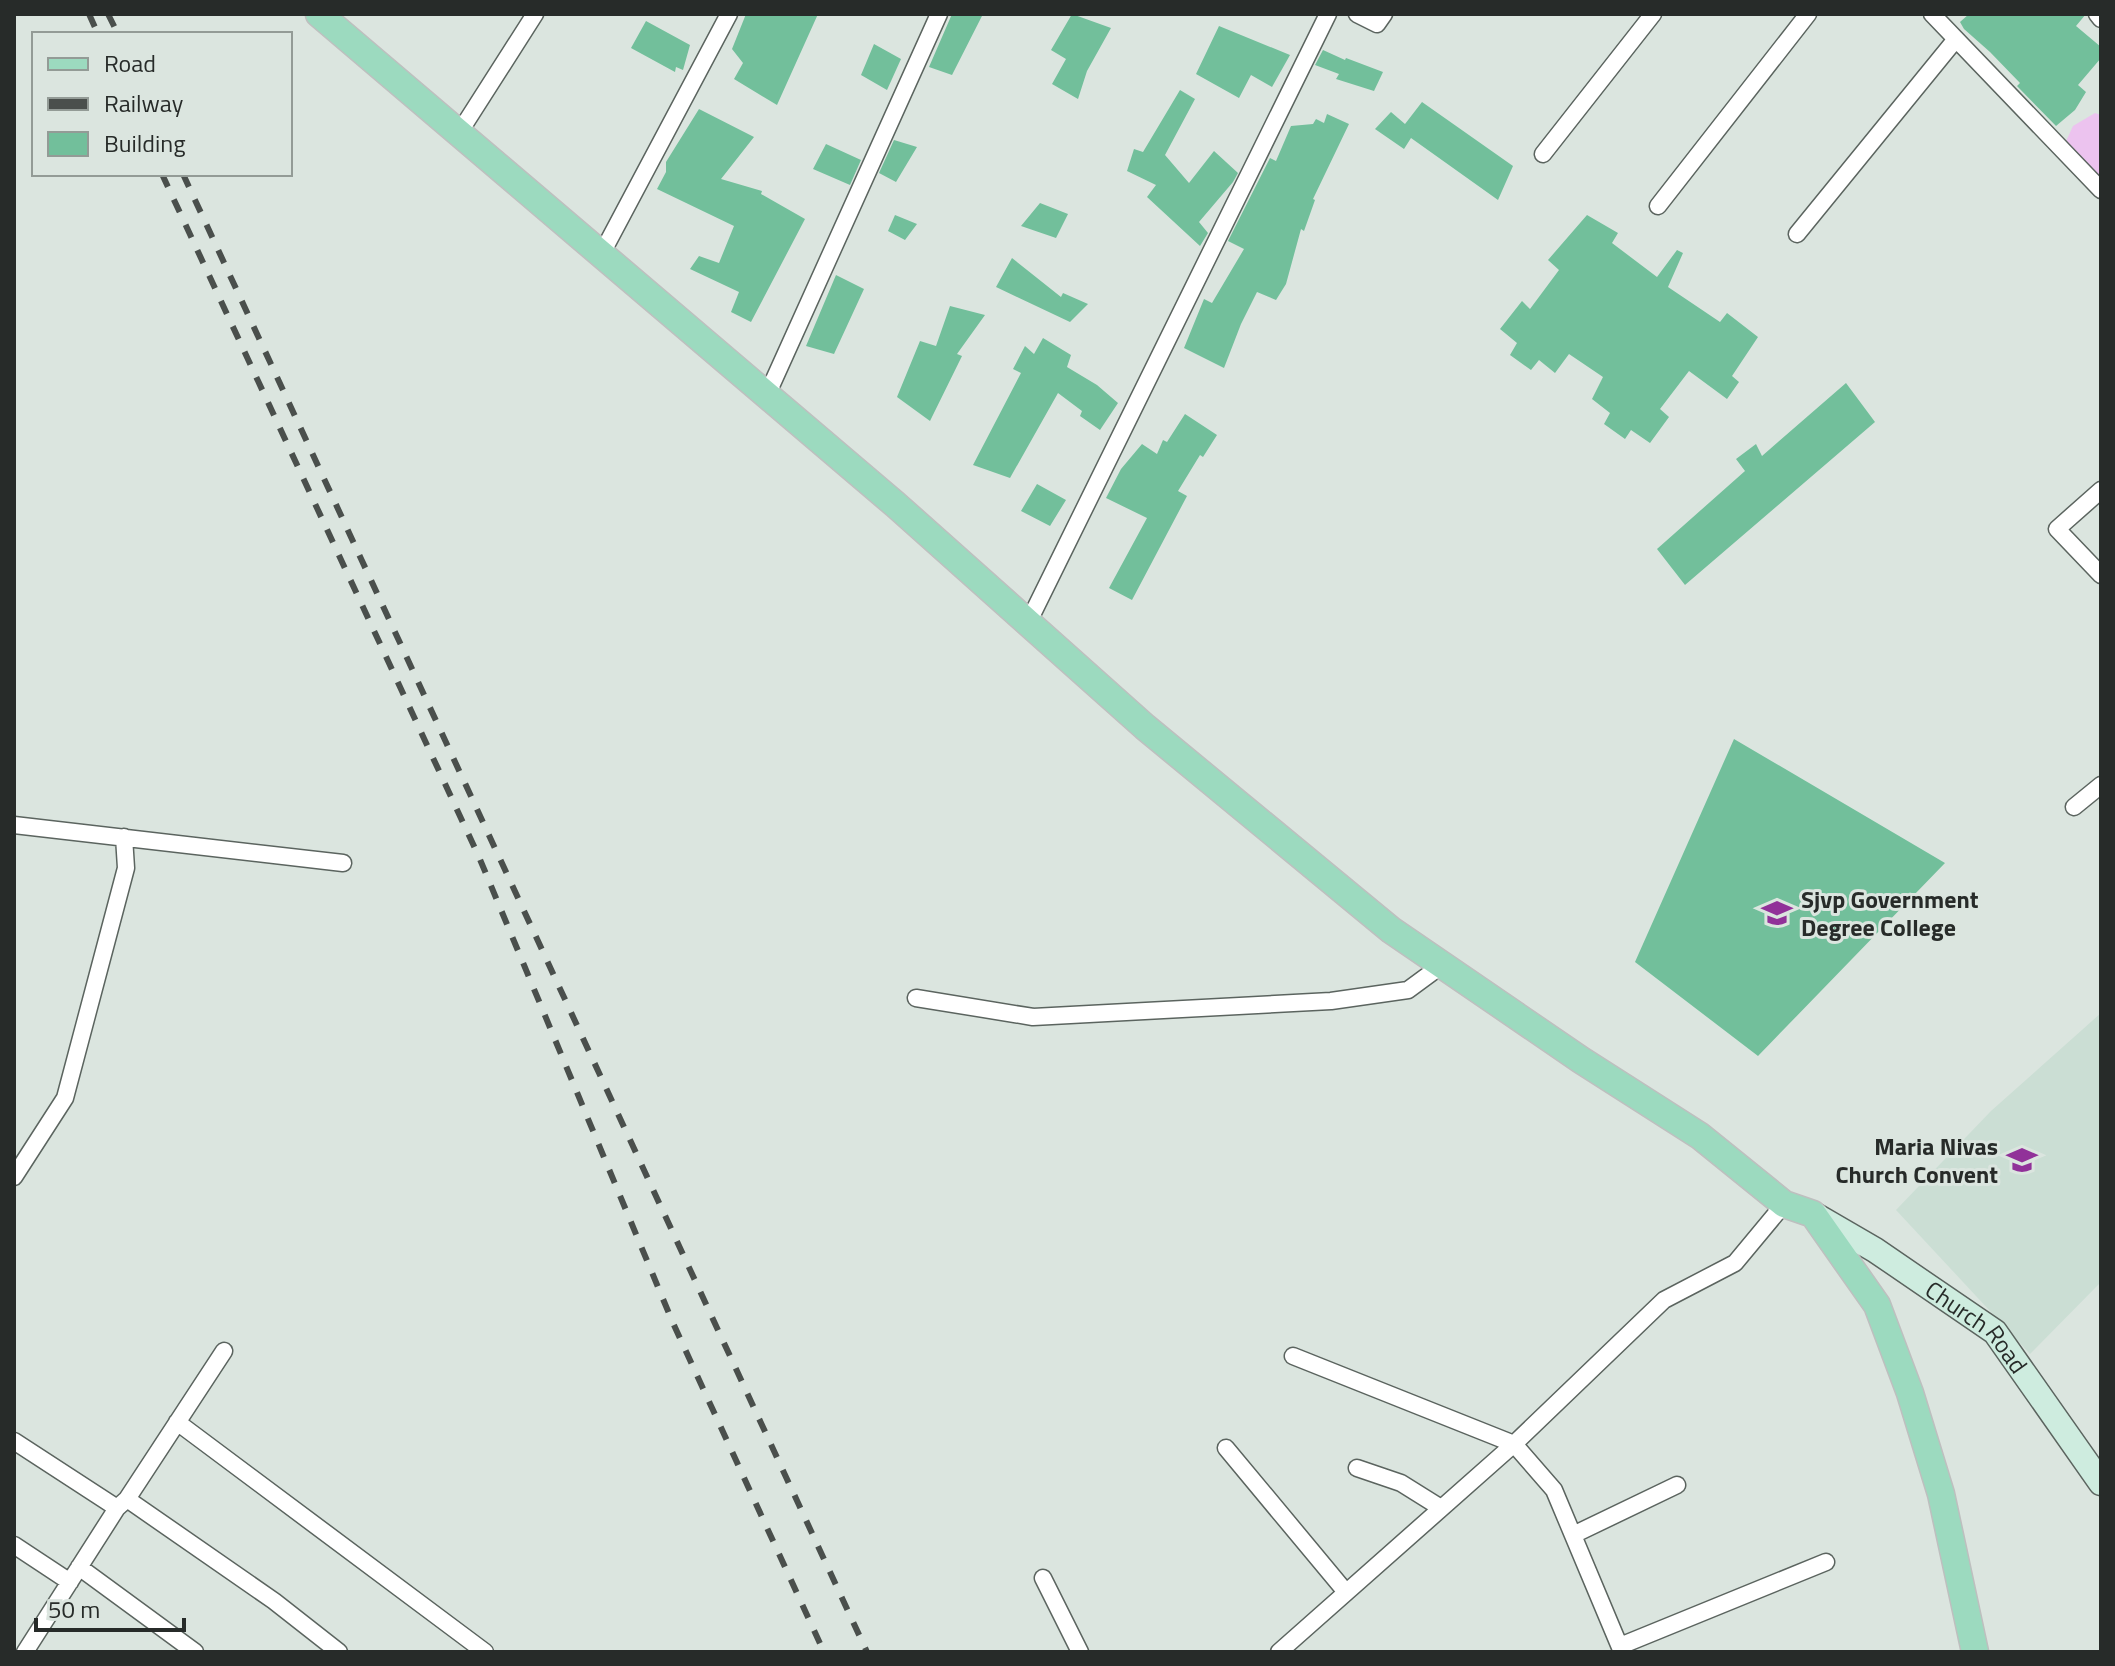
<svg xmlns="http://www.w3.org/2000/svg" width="2115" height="1666" font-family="'Titillium Web',sans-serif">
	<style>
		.built { fill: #cbded4 }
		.green { fill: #ecc3ef }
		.building { fill: #72bf9b }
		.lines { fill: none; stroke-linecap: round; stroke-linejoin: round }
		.street-casing { stroke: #5b645f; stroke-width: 19 }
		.secondary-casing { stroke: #5b645f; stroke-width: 27 }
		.primary-casing { stroke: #bebfbf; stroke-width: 29 }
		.street { stroke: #fff; stroke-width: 16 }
		.secondary { stroke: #ceecdf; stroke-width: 24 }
		.primary { stroke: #9cdabf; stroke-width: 26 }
		.rail { stroke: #4a4f4c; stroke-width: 6; stroke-dasharray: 14 14; stroke-linecap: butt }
		.labels { text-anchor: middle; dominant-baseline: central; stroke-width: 6; stroke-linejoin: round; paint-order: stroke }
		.poi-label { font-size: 24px; font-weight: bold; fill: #272b29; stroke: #dbe5df; text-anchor: start }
		.street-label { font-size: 24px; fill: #272b29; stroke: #dbe5df }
	</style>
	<rect width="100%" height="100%" fill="#dbe5df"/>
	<path class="built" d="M2101,1013v269l-71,72 -134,-144 95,-99z"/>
	<path class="green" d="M2095,113l6,2v75l-39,-40 11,-24z"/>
	<path class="building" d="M746,14h72l-41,91 -43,-26 9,-16 -11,-14z
		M952,14h31l-31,61 -23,-8z
		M1072,14l39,14 -24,43 -9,28 -26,-15 14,-25 -15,-9z
		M1969,14h117l-10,12 25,21v11l-23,27 8,7 -11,18 -19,16 -39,-40 3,-3 -30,-31 -26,-23 -4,-7z
		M646,21l44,24 -7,25 -7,-3 -1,5 -44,-24z
		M1219,26l71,29 -18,32 -21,-12 -12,23 -43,-24z
		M874,44l27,15 -14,31 -26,-15z
		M1323,50l22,10 1,-2 37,14 -9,19 -38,-12 3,-5 -24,-9z
		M1180,90l15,9 -30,56 24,28 25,-32 24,22 -5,9 -34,40 9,11 -8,13 -53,-49 9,-12 -29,-14 7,-22 9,3z
		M1422,102l91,64 -15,34 -87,-62 -7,11 -29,-20 16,-17 14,12z
		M699,109l55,28 -33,42 41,12 -1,3 44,25 -54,103 -20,-10 8,-20 -49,-23 9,-13 20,7 15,-37 -77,-37 9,-17v-10z
		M1327,114l22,10 -36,75 2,1 -11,31 -3,-2 -15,55 -10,16 -19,-8 -16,32 -17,44 -40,-20 20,-49 8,4 32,-54 -16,-8 42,-83 6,3 15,-35 22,-2 3,-5 8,4z
		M894,140l23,7 -21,35 -17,-9z
		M826,144l35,16 -11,25 -37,-16z
		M1040,203l28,11 -12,24 -35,-12z
		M895,215l22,9 -12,16 -17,-9z
		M1587,215l31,18 -6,10 45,34 20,-27 6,3 -15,34 52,35 7,-9 31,24 -26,39 7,6 -12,17 -38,-28 -29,38 9,8 -19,26 -19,-13 -6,9 -21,-15 6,-11 -18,-14 11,-22 -34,-23 -14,19 -16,-13 -8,10 -21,-15 7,-12 -17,-14 22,-28 8,8 29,-39 -11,-10z
		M1012,258l49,39 2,-4 25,11 -18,18 -74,-35z
		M836,275l28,14 -30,65 -28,-8z
		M950,306l35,9 -28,39 5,2 -32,65 -33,-24 23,-56 16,5z
		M1043,338l28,17 -4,12 30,18 21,18 -18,27 -20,-14 2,-5 -24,-18 -48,85 -37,-13 48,-92 -8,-4 12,-23 9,8z
		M1846,383l29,39 -190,163 -28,-36 88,-78 -9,-12 20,-15 6,12z
		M1185,414l32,21 -14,22 -3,-2 -22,36 9,5 -55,104 -23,-12 38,-70 -41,-20 15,-29 21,-25 15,10 6,-14 4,2z
		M1037,484l29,16 -16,26 -29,-15z
		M1734,739l211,124 -187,193 -123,-94z"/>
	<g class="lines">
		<g class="street-casing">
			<path id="street" d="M1357,14l20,10 7,-10
				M1932,14l169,176
				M2097,14l4,5
				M459,133l76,-119
				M1543,154l110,-140
				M1658,206l150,-192
				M1797,234l159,-195
				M601,255l128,-241
				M767,395l172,-381
				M2101,490l-44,39 44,46
				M1028,623l300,-609
				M2074,807l27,-22
				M14,825l329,38
				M916,998l117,19 298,-16 77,-11 34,-25
				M14,1177l51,-79 61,-230 -2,-31
				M1293,1356l221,88 40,46 68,162
				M177,1422l308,230
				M14,1441l103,67
				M1226,1448l119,143
				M1357,1468l44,15 40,25
				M127,1499l147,102 65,51
				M1573,1535l104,-50
				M14,1545l56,37
				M79,1567l116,85
				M1043,1578l37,74
				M1620,1646l206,-84
				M25,1652l92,-144 10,-9 97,-148
				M1279,1652l235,-208 150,-144 71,-37 49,-59"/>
		</g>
		<g class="secondary-casing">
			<g id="secondary">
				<path id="s1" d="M1813,1214l62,36 120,82 106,151"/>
			</g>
		</g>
		<g class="primary-casing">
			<path id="primary" d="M319,14l577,491 249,222 246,203 190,130 119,76 84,68 29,10 64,91 33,88 31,101 34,158"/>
		</g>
		<use href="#street" class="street"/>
		<use href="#secondary" class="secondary"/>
		<use href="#primary" class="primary"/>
		<path class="rail" d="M89,14l9,20
			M108,14l10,20
			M162,174l317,683 194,466 151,329
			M183,174l684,1478"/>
	</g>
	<defs>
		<g id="university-bare" transform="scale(2.4)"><path d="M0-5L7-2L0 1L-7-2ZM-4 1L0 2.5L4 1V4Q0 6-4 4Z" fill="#913199" stroke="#dbe5df" stroke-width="2.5" paint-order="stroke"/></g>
		<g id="school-bare" transform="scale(2.4)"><path d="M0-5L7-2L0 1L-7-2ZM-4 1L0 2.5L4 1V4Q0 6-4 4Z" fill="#913199" stroke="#dbe5df" stroke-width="2.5" paint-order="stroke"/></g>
	</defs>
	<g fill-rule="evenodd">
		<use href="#university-bare" x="1777" y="913"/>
		<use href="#school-bare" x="2022" y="1160"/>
	</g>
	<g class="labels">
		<g class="poi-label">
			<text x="1801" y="899">Sjvp Government<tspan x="1801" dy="28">Degree College</tspan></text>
			<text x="1998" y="1146" text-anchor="end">Maria Nivas<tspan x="1998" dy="28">Church Convent</tspan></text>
		</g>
		<g class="street-label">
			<text stroke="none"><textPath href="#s1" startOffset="200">Church Road</textPath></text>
		</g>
	</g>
	<rect width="2115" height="1666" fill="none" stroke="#272b29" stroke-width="32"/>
	<rect x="32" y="32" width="260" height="144" fill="#dbe5df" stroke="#939b96" stroke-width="2"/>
	<rect x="48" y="58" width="40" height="12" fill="#9cdabf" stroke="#939b96" stroke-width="2"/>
	<text x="104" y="72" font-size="24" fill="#272b29">Road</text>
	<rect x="48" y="98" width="40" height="12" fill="#4a4f4c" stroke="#939b96" stroke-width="2"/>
	<text x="104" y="112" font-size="24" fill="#272b29">Railway</text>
	<rect x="48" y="132" width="40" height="24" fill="#72bf9b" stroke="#939b96" stroke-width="2"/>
	<text x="104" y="152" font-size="24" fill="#272b29">Building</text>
	<path d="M36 1618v12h148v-12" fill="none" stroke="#272b29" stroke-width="4"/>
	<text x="48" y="1618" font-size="24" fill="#272b29" stroke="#dbe5df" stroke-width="6" paint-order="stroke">50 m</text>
</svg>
